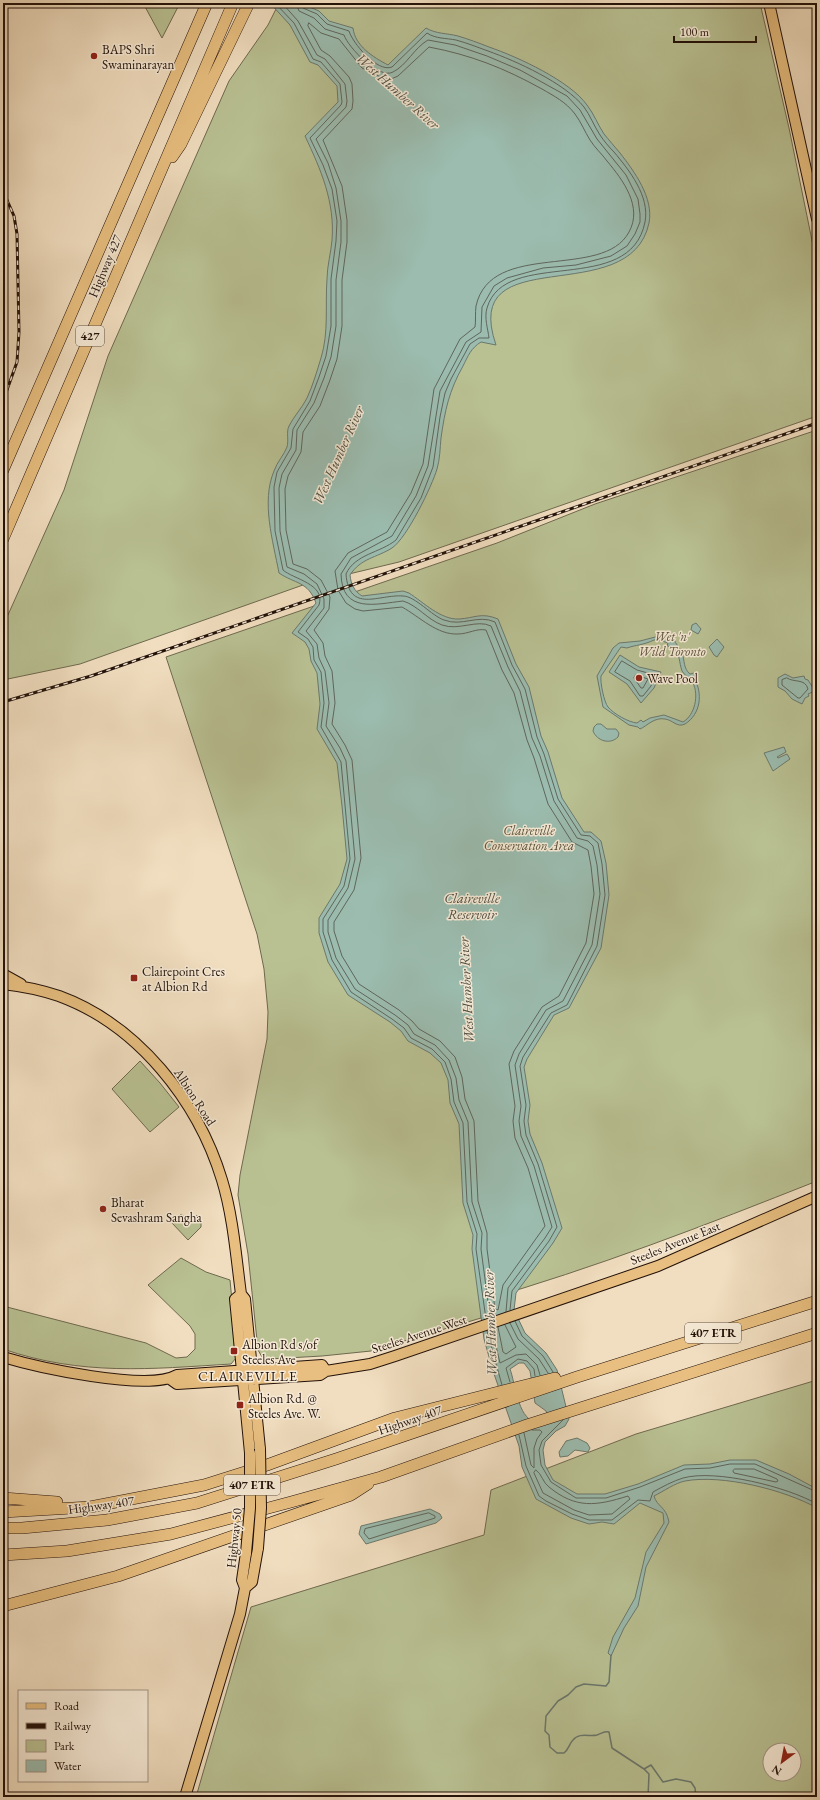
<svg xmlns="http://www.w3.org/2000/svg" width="820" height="1800" font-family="'EB Garamond',serif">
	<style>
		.green { fill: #b9c193; stroke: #6e694e; fill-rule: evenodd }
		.water { fill: #9bbcaf; stroke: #6b786d; fill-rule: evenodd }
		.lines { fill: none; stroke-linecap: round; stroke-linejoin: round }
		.shore { stroke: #5e665c; stroke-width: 1 }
		.stream { stroke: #6b786d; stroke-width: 1.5 }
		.major-casing { stroke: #221109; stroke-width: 12 }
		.highway-casing { stroke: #221109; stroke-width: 12 }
		.major { stroke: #e8bf80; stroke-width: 10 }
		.highway { stroke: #e8bf80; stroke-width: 11 }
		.rail-casing { stroke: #221109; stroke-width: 3 }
		.rail { stroke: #f6ead6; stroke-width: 1.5; stroke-dasharray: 4.5; stroke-linecap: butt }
		.major-bridge-casing { stroke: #221109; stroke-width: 12; stroke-linecap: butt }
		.major-bridge { stroke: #e8bf80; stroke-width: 10 }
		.poi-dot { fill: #8f2418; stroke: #f6ead6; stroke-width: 1.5 }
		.labels { text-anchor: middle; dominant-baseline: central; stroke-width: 3; stroke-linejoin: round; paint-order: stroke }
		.shield { fill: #f6ead6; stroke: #625246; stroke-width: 1 }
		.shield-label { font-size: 12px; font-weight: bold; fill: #221109 }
		.poi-label { font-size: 13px; fill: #221109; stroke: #f6ead6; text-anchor: start }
		.street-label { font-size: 13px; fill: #221109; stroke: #f6ead6 }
		.park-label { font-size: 13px; font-style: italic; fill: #574f39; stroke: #f6ead6 }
		.water-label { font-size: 14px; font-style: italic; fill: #4c4d43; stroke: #f6ead6 }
		.neighbourhood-label { font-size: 14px; letter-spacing: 1px; fill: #221109; stroke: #f6ead6 }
	</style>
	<rect width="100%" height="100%" fill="#f1dec0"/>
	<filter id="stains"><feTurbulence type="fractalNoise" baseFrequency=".005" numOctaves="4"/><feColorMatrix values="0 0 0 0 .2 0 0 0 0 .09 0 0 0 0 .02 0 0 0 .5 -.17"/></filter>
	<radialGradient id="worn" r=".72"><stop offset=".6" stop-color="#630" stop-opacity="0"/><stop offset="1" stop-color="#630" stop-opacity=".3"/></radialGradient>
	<path class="green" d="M143,3h37l-18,35z
		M279,3h481l29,125 28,137v151l-418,146 -96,23 -223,79 -77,16v-54l61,-136 44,-134 121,-275 39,-56z
		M817,430v751c-111,44 -222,87 -337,120l1,17 -110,33 -49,5 -53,3 -7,-2 -4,-7 -10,-96 -10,-59 2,-20 27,-136 1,-27 -4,-43 -7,-35 -91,-277 331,-114 98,-39z
		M140,1061l20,22 19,24 -29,25 -38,-43z
		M181,1214l9,8 7,-7 4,4v8l-13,13 -16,-17z
		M181,1258l25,14 24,8 6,63h-2l2,15 -5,6c-80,5 -150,12 -228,-15v-43l143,37 30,15 11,-1 8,-8v-15l-5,-8 -42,-41z
		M817,1380v417h-621l55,-190 233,-72 7,-45 145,-56zM770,1750h24v24h-24z"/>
	<path class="water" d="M270,3h30l19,8 10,10 24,7c2,18 20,29 35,37l38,-37c10,6 20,5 32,8 10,3 21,7 31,11 29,10 81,34 98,58 7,9 11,20 17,29 5,6 10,12 16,19 14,18 34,45 29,70 -19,89 -190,14 -153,122l-15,-3c-10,6 -13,14 -18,24 -14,25 -18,44 -22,72 -1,10 -1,21 -4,31 -5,17 -30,69 -45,79 -16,10 -31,10 -42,27 1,9 4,16 12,21l41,-5 6,2c14,9 32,27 50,26 16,-1 22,-7 39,0l18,45 13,23 12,49 7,16 14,46 22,34h7l10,9 5,22 3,32 -8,53 -32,60 -15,7 -27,44 -3,8 6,38 -2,16 2,13 12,29 20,65 -9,15 -37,50 -2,17 11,23 21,20 11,17 12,49 -4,7 -9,5 -11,11 -2,8 2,15 8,15 24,14h28l33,-10 46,-19 26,-1 20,-4h26l33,14 28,15v19c-32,-18 -95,-34 -132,-27 -10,2 -21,10 -31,15 3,11 12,10 15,26l-23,45 -8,39 -14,22 -13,28 -3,-3 5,-16 22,-39 11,-46 18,-29 -1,-10 -23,-10 -26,21 -12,-2 -13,2 -18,-6 -35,-19 -14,-32 -3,-21 -26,-75 -9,-32 -12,-90 1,-14 -10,-32 -4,-79 -9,-21 -2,-23 -7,-17 -11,-10 -22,-12 -7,-10 -11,-9 -42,-27 -20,-33 -9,-29v-15l21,-34 7,-25 -5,-53 -5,-43 -20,-34 3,-25 -3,-31 -6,-12 -2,-12 -4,-7 -13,-9 24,-30c-8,-22 -21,-19 -37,-30 -6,-32 -18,-71 -5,-102 3,-9 10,-16 13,-24 2,-7 -1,-15 2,-21 5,-10 13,-18 18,-28 6,-13 10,-27 14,-40 8,-26 4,-52 6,-79 0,-13 4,-26 5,-39 3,-38 -11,-70 -27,-104l33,-34 -1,-16 -19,-21 -8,-3 -20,-37zM519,1363h5l6,8 5,32 11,8 4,9c-5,0 -12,2 -16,1 -16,-3 -19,-39 -24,-52z
		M696,623l5,6 -3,5 -7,-4 1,-5z
		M659,636l10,4 5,-1c1,5 6,8 8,14 3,8 1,15 8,21l4,-1 1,2 -1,3c9,15 7,36 -9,46 -8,4 -12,-4 -20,-5 -11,-2 -18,7 -25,10l-2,-2 -9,-2 -26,-18 -6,-31 16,-28 6,-5 21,-2zM654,640h5l9,3 -1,3 7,1c6,8 5,15 8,24 3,5 8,7 11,12 6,12 2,32 -10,39l-19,-7 -14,3 -7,4 -2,-2 -4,3c-9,-1 -23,-9 -29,-16 -4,-5 -8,-25 -7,-31l20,-29 6,1c8,-3 17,-3 27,-8z
		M717,639l7,8 -7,10 -3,-2 -5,-8z
		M620,655l19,12 22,5 -7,16 -13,15 -14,-19 -18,-12z
		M785,674l8,4 11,-2 1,3 3,1 7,11 -7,3 1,2 -4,2 -3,6 -10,-5 -7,-8 -7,-4v-9z
		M597,724h4l6,5h9l3,4 -1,4c-8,8 -21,4 -25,-6l1,-4z
		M784,747l2,5 -9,5 1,1 9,-4 3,5 -17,12 -9,-18z
		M577,1438l10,5 3,5 -2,4 -13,-2 -7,6 -8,1 -1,-5 7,-11z
		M430,1509l10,5 2,4 -6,5 -70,21 -7,-10 2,-8z"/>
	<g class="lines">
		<path class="shore" d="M275,3l19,20 19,36 8,3 19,22 2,18 -1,3 -31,33 13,27 9,24 5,32 -1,20 -5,38v47l-5,30 -7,21 -9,24 -17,28 -2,19 -14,24 -3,15 1,44 8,39c10,9 43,14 36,35l-21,27 10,7 5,8 1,13 7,12 3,31 -3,24 20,35 9,97 -6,27 -21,33v13l9,28 19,32 41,27 12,9 7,10 21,11 13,13 6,17 3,23 9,21 4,79 10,32 -1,15 10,70
			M282,3l16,18 19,34 8,4 20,25 2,17 -1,6 -30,32 12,24 8,25 5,33v21l-5,38v46l-5,31 -7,21 -10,25 -17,27 -1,20 -14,24 -3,14 1,43 7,36 17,7 13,10 7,15v9l-18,23 11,13 2,14 6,13 4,32 -3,23 14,22 6,13 9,98 -7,29 -20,32v12l8,26 19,31 40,26 13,10 6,9 21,11 14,15 7,18 3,22 9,22 4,80 10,31 -1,16 9,68
			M296,3l3,8 15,7 11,11 19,6c4,12 35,45 49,37 14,-7 21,-24 35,-32l27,5 32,11 33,14 47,26 13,14 17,29 29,36 12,24 2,15v8l-5,12 -8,12 -16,10 -35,9 -33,3 -36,10 -13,8 -12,21 -1,25 -15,10 -26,49 -12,75 -12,30 -24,40 -41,22 -10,16c1,40 35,30 62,27 14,4 25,19 39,24 17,6 35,-6 49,1l17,41 12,24 12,47 8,18 14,45 23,37 11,3 5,5 4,19 3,29 -8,51 -29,56 -17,9 -27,44 -4,11 6,41 -2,15 2,15 13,30 18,61 -7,11 -37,50 -2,24
			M301,3l2,5 14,6 10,10 22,7c3,11 28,42 43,36l35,-34c9,6 19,5 29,7 11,3 21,7 32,11 28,10 77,32 96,56 6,8 10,19 16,28 4,6 9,12 14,17 15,18 36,44 31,70 -15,76 -140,24 -158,86 -3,10 1,21 2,30h-10l-9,6 -19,35 -6,14 -5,24 -7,50 -12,31 -25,42c-16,13 -41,14 -50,34 3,40 33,20 57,22 12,0 29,20 41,24 18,7 34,-6 51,2l17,43 13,24 12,48 7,17 14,45 23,36 9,1 8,7 4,21 3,31 -8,51 -30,59 -16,8 -28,44 -3,9 6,39 -2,16 2,14 12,29 19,63 -8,14 -37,50 -2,19
			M309,23l12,10 18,6 23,29 23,11h6l7,-3 31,-29c42,8 75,21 113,42 12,7 24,13 33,25 6,8 10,18 15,26 5,8 12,14 17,21 16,19 36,46 22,71 -26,49 -138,7 -153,74 -1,7 0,15 -1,21l-15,12 -26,50 -11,75 -12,29 -24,39 -39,21 -13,18 3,19 8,13 9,6 8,2 39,-4c18,10 35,28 56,27 10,0 19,-6 28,-4l16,40 12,23 13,47 7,18 14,46 24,38 16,8 3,16 3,28 -8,49 -27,53 -17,11 -28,44 -5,13 6,42 -2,15 2,17 13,30 17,58 -42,59 -5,25 -3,-1 -8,-60v-16l-9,-32 -4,-80 -9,-22 -3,-22 -7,-20 -15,-16 -21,-12 -7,-8 -13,-11 -40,-26 -17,-28 -8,-25v-9l20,-32 7,-32 -9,-98 -7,-15 -13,-21 3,-21 -3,-32 -7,-15 -2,-13 -9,-13 15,-21 1,-12 -9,-17 -14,-11 -14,-5 -7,-34 -1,-41 3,-13 13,-24 2,-20 17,-26 10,-26 7,-21 5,-33v-46l5,-38v-22l-5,-34 -19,-46 29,-31 1,-8 -1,-17 -3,-7 -19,-21 -9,-6 -13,-24z
			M622,661l15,9 18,5 -4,11 -8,10h-3l-10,-15 -15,-9z
			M636,675l12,4 -5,9h-2l-7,-10z
			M787,678c7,5 18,0 21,11l-8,9h-2l-16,-13v-5z
			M515,1321l7,15 21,20 10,16
			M510,1323l8,16 21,20 9,14
			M498,1327l5,25 3,2 10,-7 -11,-22
			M492,1329l8,34 16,-8 10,-1 11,11 3,10
			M487,1331l15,54
			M510,1382l-4,-14 12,-9 9,2 7,8 1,7
			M563,1420l-21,21 -3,9 2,15 10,17 25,16h30l34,-11 45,-18 25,-1 20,-4h25l62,28
			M524,1433l7,32 3,3v-20l3,-9 5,-7 -2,-2h-8
			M519,1435l7,31 13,30 7,5 26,13 17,6h23l26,-20 12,1 3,-9c9,-5 20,-11 30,-14 33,-9 105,9 134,26
			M735,1469h19l23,10 1,2 -2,1 -42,-9 -1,-2z
			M536,1470c6,4 7,13 13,17 27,22 47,19 79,9l2,3 -18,15 -23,1 -15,-5 -31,-17 -9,-20z
			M429,1513l6,3v2l-66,21 -5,-6 1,-4z"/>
		<path class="stream" d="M611,1655l-2,27 -3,4 -22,-2 -8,3 -8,8 -10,6 -12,15 -1,15 4,4 1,12 7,6h7c5,-4 5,-9 9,-13 6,-8 17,-3 24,-5 6,-2 7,-4 12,-3l3,16 32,21 5,5 -1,23
			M644,1769l7,-4 12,17 13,-3 15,3 4,6 1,9
			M612,1797h9"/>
		<g class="major-casing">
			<path id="major" d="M769,3l48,216
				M3,974l18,10
				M3,984c18,2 38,6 56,12 79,29 139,105 163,184 11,36 14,76 19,114l4,5 15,150
				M241,1294l-6,5 15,154
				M3,1357c33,10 145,35 174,18l145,-10 4,6
				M170,1379l7,5 143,-9 6,-4 44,-7 25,-8 263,-90 159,-70
				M245,1588l7,-6 6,-34
				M185,1797l55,-183 5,-26 -3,-8 4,-27"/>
		</g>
		<g class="highway-casing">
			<path id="highway" d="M172,157l9,-13 68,-141
				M3,470l204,-467
				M3,539l230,-536
				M3,1498l54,4
				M3,1512l87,-5 114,-22 63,-20 128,-47 160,-40
				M3,1528h19l85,-8 90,-17 139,-44 241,-82 240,-76
				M3,1555l64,-4 104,-17 120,-32 90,-25 146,-52 290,-92
				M3,1606l115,-30 233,-81 17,-11"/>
		</g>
		<use href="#major" class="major"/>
		<use href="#highway" class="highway"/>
		<g class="rail-casing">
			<path id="rail" d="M3,191l11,25 3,18 2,98 -2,30 -14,39
				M3,702l88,-26 726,-253"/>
		</g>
		<use href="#rail" class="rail"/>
		<g class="major-bridge-casing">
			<path id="major-bridge" d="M258,1548l3,-40 -1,-59
				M246,1553l4,-45v-55"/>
		</g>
		<use href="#major-bridge" class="major-bridge"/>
	</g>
	<g class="poi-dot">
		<circle cx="94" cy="56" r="4"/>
		<circle cx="639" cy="678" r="4"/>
		<rect x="130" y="974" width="8" height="8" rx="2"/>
		<circle cx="103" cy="1209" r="4"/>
		<rect x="230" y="1347" width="8" height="8" rx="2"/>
		<rect x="236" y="1401" width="8" height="8" rx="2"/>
	</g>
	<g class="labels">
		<g class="shield">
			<rect x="76" y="326" width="28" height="20" rx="3"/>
			<rect x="685" y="1323" width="56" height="20" rx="3"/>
			<rect x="224" y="1475" width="56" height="20" rx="3"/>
		</g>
		<g class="shield-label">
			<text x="90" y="336">427</text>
			<text x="713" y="1333">407 ETR</text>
			<text x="252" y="1485">407 ETR</text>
		</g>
		<g class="poi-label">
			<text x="102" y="49">BAPS Shri<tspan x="102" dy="15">Swaminarayan</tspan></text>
			<text x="647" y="678">Wave Pool</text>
			<text x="142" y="971">Clairepoint Cres<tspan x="142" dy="15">at Albion Rd</tspan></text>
			<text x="111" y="1202">Bharat<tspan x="111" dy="15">Sevashram Sangha</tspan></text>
			<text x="242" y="1344">Albion Rd s/of<tspan x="242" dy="15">Steeles Ave</tspan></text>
			<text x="248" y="1398">Albion Rd. @<tspan x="248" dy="15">Steeles Ave. W.</tspan></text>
		</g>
		<g class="street-label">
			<text transform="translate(105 266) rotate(-67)">Highway 427</text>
			<text transform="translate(195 1097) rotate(57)">Albion Road</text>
			<text transform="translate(675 1243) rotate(-22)">Steeles Avenue East</text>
			<text transform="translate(419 1334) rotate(-18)">Steeles Avenue West</text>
			<text transform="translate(410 1420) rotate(-19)">Highway 407</text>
			<text transform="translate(101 1505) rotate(-8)">Highway 407</text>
			<text transform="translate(234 1538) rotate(-84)">Highway 50</text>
		</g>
		<g class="park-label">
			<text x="672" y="636">Wet 'n'<tspan x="672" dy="15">Wild Toronto</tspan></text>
			<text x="529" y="830">Claireville<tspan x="529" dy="15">Conservation Area</tspan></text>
		</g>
		<g class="water-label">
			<text transform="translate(398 91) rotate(42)">West Humber River</text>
			<text transform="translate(338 455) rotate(-66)">West Humber River</text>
			<text x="472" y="898">Claireville<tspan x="472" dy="16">Reservoir</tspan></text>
			<text transform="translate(466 990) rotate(-93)">West Humber River</text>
			<text transform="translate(490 1323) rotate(-92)">West Humber River</text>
		</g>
		<g class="neighbourhood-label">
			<text x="248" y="1376">CLAIREVILLE</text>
		</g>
	</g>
	<rect width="820" height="1800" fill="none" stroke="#f1dec0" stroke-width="16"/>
	<rect x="4" y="4" width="812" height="1792" fill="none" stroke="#221109" stroke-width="2"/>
	<rect x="8" y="8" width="804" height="1784" fill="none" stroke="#221109"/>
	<rect x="18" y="1690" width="130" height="92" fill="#f6ead6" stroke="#a19384"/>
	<rect x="26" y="1703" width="20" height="6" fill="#e8bf80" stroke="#a19384"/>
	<text x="54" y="1710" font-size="12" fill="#221109">Road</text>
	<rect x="26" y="1723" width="20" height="6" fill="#221109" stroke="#a19384"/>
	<text x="54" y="1730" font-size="12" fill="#221109">Railway</text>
	<rect x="26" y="1740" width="20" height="12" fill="#b9c193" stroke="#a19384"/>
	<text x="54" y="1750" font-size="12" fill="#221109">Park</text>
	<rect x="26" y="1760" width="20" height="12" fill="#9bbcaf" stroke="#a19384"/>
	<text x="54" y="1770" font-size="12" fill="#221109">Water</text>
	<g transform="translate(782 1762) rotate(212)"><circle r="19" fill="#f6ead6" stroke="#a19384"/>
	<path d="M0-3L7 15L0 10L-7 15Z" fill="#8f2418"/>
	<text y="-6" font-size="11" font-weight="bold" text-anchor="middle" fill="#221109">N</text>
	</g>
	<path d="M674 36v6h82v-6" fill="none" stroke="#221109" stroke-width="2"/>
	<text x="680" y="36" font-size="12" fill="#221109" stroke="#f6ead6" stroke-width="3" paint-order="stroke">100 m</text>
	<rect width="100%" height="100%" filter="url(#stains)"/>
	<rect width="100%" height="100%" fill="url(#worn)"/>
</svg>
